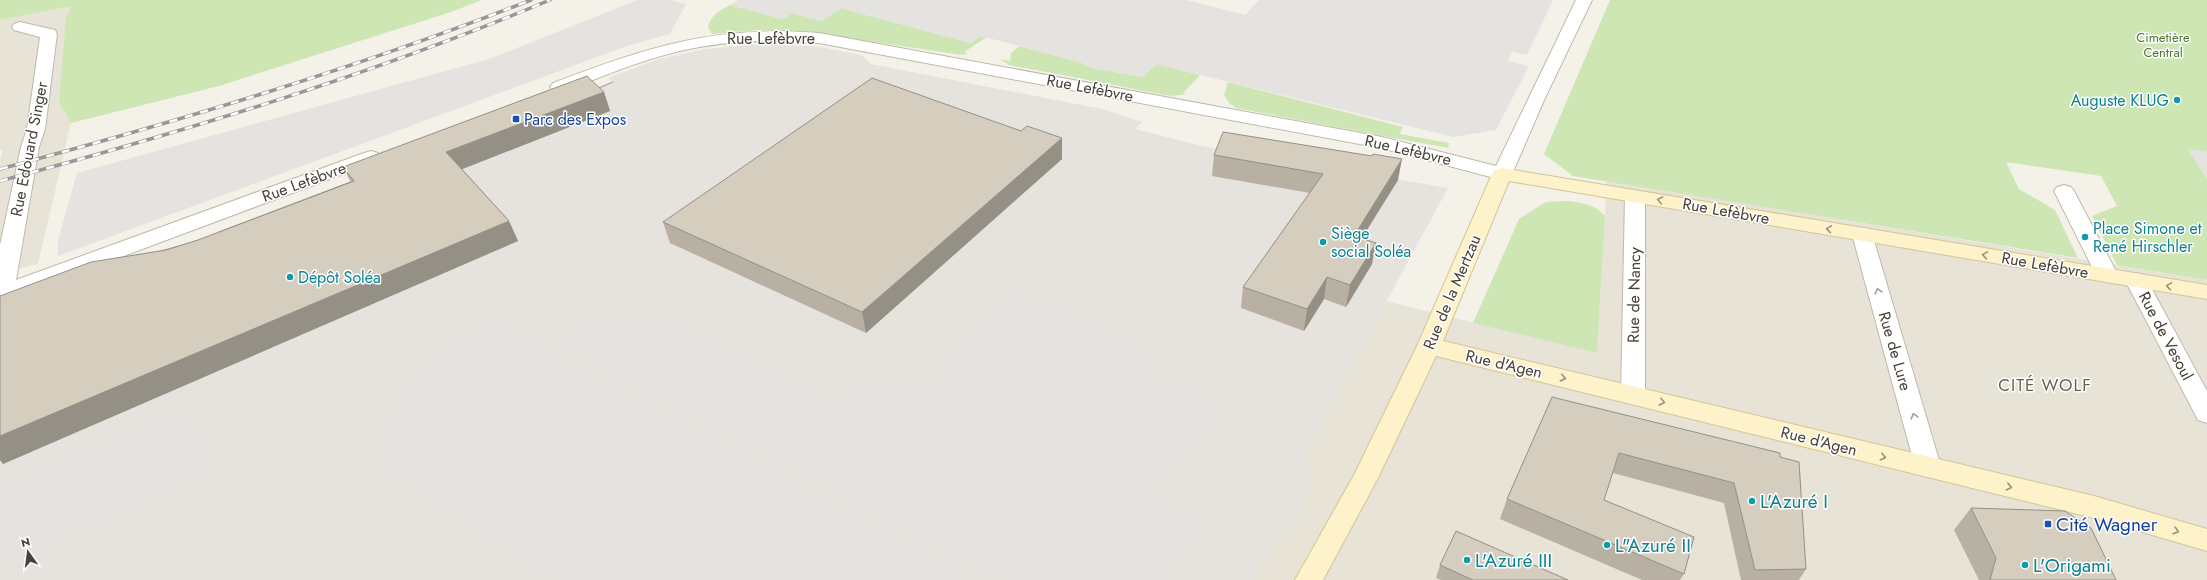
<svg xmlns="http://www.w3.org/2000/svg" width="2207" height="580" font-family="Jost,sans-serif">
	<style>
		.residential { fill: #e7e3d7 }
		.industrial { fill: #e6e2dd }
		.green { fill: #cde6b3 }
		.parking { fill: #e5e3e0 }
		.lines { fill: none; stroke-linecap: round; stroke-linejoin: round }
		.minor-casing { stroke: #bfb9ab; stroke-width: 2 }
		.secondary-casing { stroke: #d2c599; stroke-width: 2 }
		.minor { fill: #fff; fill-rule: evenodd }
		.secondary { fill: #fdf2c9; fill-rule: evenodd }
		.tram { stroke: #979797; stroke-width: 1 }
		.rail-casing { stroke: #979797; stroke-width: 3.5 }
		.rail { stroke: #fff; stroke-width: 2.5; stroke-dasharray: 8; stroke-linecap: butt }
		.wall { fill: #b7b0a3 }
		.shaded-wall { fill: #959085 }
		.building { fill: #d5cdbe; stroke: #959085 }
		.oneway { stroke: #999179 }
		.oneway2 { stroke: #a3a09b }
		.culture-dot { fill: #0f9aa8; stroke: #fff; stroke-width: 1.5 }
		.transit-dot { fill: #1a4fb4; stroke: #fff; stroke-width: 1.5 }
		.labels { text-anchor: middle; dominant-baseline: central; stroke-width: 3; stroke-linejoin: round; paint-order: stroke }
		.far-park-label { font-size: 13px; fill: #46772c; stroke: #fff }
		.street-label { font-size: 16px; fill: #474137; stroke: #fff }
		.culture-label { font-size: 16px; fill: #0d838f; stroke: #fff; text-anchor: start }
		.transit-label { font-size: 16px; fill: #164399; stroke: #fff; text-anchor: start }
		.neighbourhood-label { font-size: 17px; letter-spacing: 1px; fill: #69604f; stroke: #fff }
		.near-culture-label { font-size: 19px; fill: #0d838f; stroke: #fff; text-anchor: start }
		.near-transit-label { font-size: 19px; fill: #164399; stroke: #fff; text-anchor: start }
	</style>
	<rect width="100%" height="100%" fill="#f4f1e8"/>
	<path class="residential" d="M72,6l-13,96 12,21 -33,141 -38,9v-113l3,-10h-3v-130z
		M1607,181l600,99v300h-956l61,-90 -7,-39 81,-150 211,52z"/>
	<path class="industrial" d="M769,43l50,4 42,8 10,9 231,45 40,13 -7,7 67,17 246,42 -143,263 7,39 -61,90h-1251v-257l613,-241 -5,-4 51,-19 47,-10z"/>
	<path class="green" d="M0,0h482l-31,12 -232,74 -148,37 -12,-21 7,-84 6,-12 -72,14z
		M1610,0h597v152l-19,-3 19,30v101l-90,-15 -25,-49 25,-10 -16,-30 -95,-14 13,27 36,21 23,48 -505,-82 -29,-22z
		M730,5l53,14 9,-6 30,8 19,-13 130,35 9,-7 7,1 -23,15 4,2 -6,1 -156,-23 -49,-2 -45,4 -4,-7c2,-11 12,-17 22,-22z
		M1019,46l64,17 8,5 52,9 13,-13 44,11 -17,18 4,1 -16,2 -162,-31 -9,-6 10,2 1,-8z
		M1228,82l175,45 -4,7 50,9 -1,5 -212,-40 -7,-5 -5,-8z
		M1567,201c16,2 27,3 38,15l-8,137 -124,-30 46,-104 27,-17z"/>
	<path class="parking" d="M637,0h33l16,4 -16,30 -43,12 -569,210v-16l19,-67 412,-114z
		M738,0h448l59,15 14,-15h294l-26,55 -15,-3 -4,9 21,5 -33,64 -43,7 -297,-73 -13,13 -52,-9 -8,-5 -102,-27 -10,7 -130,-35 -19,13 -30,-8 -9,6 -53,-14z
		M2188,149l19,3v27z
		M1016,302l136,55 -15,19 72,30 -71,92 54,25 -40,57h-136l-451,-242 78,-18 178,82 86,-9 26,11 31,-30 -13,-5z
		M490,329l65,35 403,216h-393l-183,-122 44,-86z
		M181,416l19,50 -200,92v-63z"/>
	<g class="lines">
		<g class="minor-casing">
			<path id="minor" d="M1576,0h16l-47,98 -33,76 -3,4 -7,2 -121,-32 -562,-105c-46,-4 -93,-3 -139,8 -39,9 -77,25 -115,40l-6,1 -6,-1 -3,-4 3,-4c95,-36 162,-58 266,-50l563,104 114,29z
				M20,22l35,8 2,4 -12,95 -6,18 -23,133 348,-127 7,-2 7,2 3,4 -3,4 -329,123 -49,16v-55l21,-98 6,-18 13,-92 -26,-7 -2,-3 2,-3z
				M2064,185l7,2 3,4 44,84 -3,5 -8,2 -8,-2 -3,-5 -42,-84 3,-4z
				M1635,190l7,2 3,4v199l-3,6 -9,3 -9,-3 -3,-6 4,-199 3,-4z
				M1862,228l7,1 3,5 69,233 -4,7 -9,3 -9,-3 -4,-7 -63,-233 3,-5z
				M2136,273l8,2 3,5 60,111v32l-9,-3 -73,-140 3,-5z"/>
		</g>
		<g class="secondary-casing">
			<path id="secondary" d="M1502,168l705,117v14l-698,-118 -66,160 651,155 113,33v22l-113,-33 -658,-162 -58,122 -55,102h-28l59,-105 63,-129 75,-172 3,-4z"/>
		</g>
		<use href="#minor" class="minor"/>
		<use href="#secondary" class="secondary"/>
		<path class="tram" d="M589,92l24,-10
			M219,232l142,-54"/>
		<g class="rail-casing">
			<path id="rail" d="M0,169c180,-48 357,-101 531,-169
				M0,181c187,-50 371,-106 550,-181"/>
		</g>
		<use href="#rail" class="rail"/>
	</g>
	<path class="wall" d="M604,92l6,19 -148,58 47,52 9,20 -515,223 -3,-4v-164l198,-56 153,-57 -8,-16z
		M1021,131l41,28 -196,174 -196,-90 -7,-21z
		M1214,155l184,25 -36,58 10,26 -26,43 -22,-8 -20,32 -63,-23 2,-21 67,-94 -98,-17z
		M1552,397l228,60 26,112 -7,11h-58l-17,-77 -111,-30 -9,27 80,74 -4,6h-38l-142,-61 7,-20z
		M1971,508l145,72h-137l-25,-50z
		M1440,565l128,15h-127l-5,-2z"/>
	<path class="shaded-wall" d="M604,92l6,19 -155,61 -9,-20z
		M1062,138v21l-196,174 -4,-21z
		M1402,159l-4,21 -48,77 4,-21z
		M509,221l9,20 -515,223 -3,-4v-24z
		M1376,243l-4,21 -26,43 4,-22z
		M1327,277l-3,22 -20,32 3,-22z"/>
	<path class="building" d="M587,76l17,16 -158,60 63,69 -509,215v-140l91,-34 75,-12 32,-10 156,-59 -11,-14z
		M872,78l149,53 6,-5 35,12 -200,174 -199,-90z
		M1223,132l149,24 1,-2 29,5 -48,77 22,7 -26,42 -23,-8 -20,32 -64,-22 80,-113 -109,-19z
		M1552,397l228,56v4l19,5 7,107 -51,1 -21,-87 -115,-30 -15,47 90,37 -10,37 -177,-75z
		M1971,508l94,3 26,17 25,52h-126l6,-22z
		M1456,531l112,49h-95l-33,-15z"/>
	<defs><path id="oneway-chevron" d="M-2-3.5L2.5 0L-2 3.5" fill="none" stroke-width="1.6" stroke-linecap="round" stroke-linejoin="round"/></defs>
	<g class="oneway">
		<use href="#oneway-chevron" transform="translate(1660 200) rotate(-170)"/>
		<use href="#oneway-chevron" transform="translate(1829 229) rotate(-171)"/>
		<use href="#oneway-chevron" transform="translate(1985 255) rotate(-171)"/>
		<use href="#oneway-chevron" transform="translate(2169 286) rotate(-171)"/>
		<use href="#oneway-chevron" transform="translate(1563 378) rotate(13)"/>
		<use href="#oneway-chevron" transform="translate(1662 402) rotate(14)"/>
		<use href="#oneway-chevron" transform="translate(1883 457) rotate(13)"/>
		<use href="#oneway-chevron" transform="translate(2009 487) rotate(13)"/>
		<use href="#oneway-chevron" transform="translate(2176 531) rotate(16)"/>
	</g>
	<g class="oneway2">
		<use href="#oneway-chevron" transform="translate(1878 291) rotate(-106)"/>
		<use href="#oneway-chevron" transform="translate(1914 416) rotate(-106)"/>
	</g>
	<g class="culture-dot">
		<circle cx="2177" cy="100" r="4"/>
		<circle cx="2085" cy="237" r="4"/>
		<circle cx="1323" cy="242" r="4"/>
		<circle cx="290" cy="277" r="4"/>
		<circle cx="1752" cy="501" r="4"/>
		<circle cx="1607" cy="545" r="4"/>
		<circle cx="1467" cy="560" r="4"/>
		<circle cx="2025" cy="565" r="4"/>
	</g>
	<g class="transit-dot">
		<rect x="512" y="115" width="8" height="8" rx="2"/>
		<rect x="2044" y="520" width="8" height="8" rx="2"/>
	</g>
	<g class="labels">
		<g class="far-park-label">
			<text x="2163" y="37">Cimetière<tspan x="2163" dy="15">Central</tspan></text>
		</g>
		<g class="street-label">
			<text x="771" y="38">Rue Lefèbvre</text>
			<text transform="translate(1090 88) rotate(11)">Rue Lefèbvre</text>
			<text transform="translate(29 149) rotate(-79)">Rue Edouard Singer</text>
			<text transform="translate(1408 150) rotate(13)">Rue Lefèbvre</text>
			<text transform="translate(304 182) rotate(-20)">Rue Lefèbvre</text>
			<text transform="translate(1726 211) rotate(10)">Rue Lefèbvre</text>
			<text transform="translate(2045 265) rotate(10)">Rue Lefèbvre</text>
			<text transform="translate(1452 292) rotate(-67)">Rue de la Mertzau</text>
			<text transform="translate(1634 295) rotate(-89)">Rue de Nancy</text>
			<text transform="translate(2166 336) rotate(62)">Rue de Vesoul</text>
			<text transform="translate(1895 351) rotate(74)">Rue de Lure</text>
			<text transform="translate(1504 364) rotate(13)">Rue d'Agen</text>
			<text transform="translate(1819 441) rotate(14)">Rue d'Agen</text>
		</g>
		<g class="culture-label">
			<text x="2169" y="100" text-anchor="end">Auguste KLUG</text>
			<text x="2093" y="228">Place Simone et<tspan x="2093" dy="18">René Hirschler</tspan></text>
			<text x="1331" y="233">Siège<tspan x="1331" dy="18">social Soléa</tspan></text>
			<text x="298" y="277">Dépôt Soléa</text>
		</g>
		<g class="transit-label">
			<text x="524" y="119">Parc des Expos</text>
		</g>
		<g class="neighbourhood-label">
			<text x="2045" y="385">CITÉ WOLF</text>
		</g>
		<g class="near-culture-label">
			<text x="1760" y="501">L'Azuré I</text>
			<text x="1615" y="545">L"Azuré II</text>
			<text x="1475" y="560">L'Azuré III</text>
			<text x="2033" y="565">L'Origami</text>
		</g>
		<g class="near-transit-label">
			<text x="2056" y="524">Cité Wagner</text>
		</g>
	</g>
	<g transform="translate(28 552) rotate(346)" stroke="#ffffff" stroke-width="3" paint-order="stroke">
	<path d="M0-3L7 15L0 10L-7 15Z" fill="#474137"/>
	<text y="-6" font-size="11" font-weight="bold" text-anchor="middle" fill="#474137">N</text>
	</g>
</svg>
